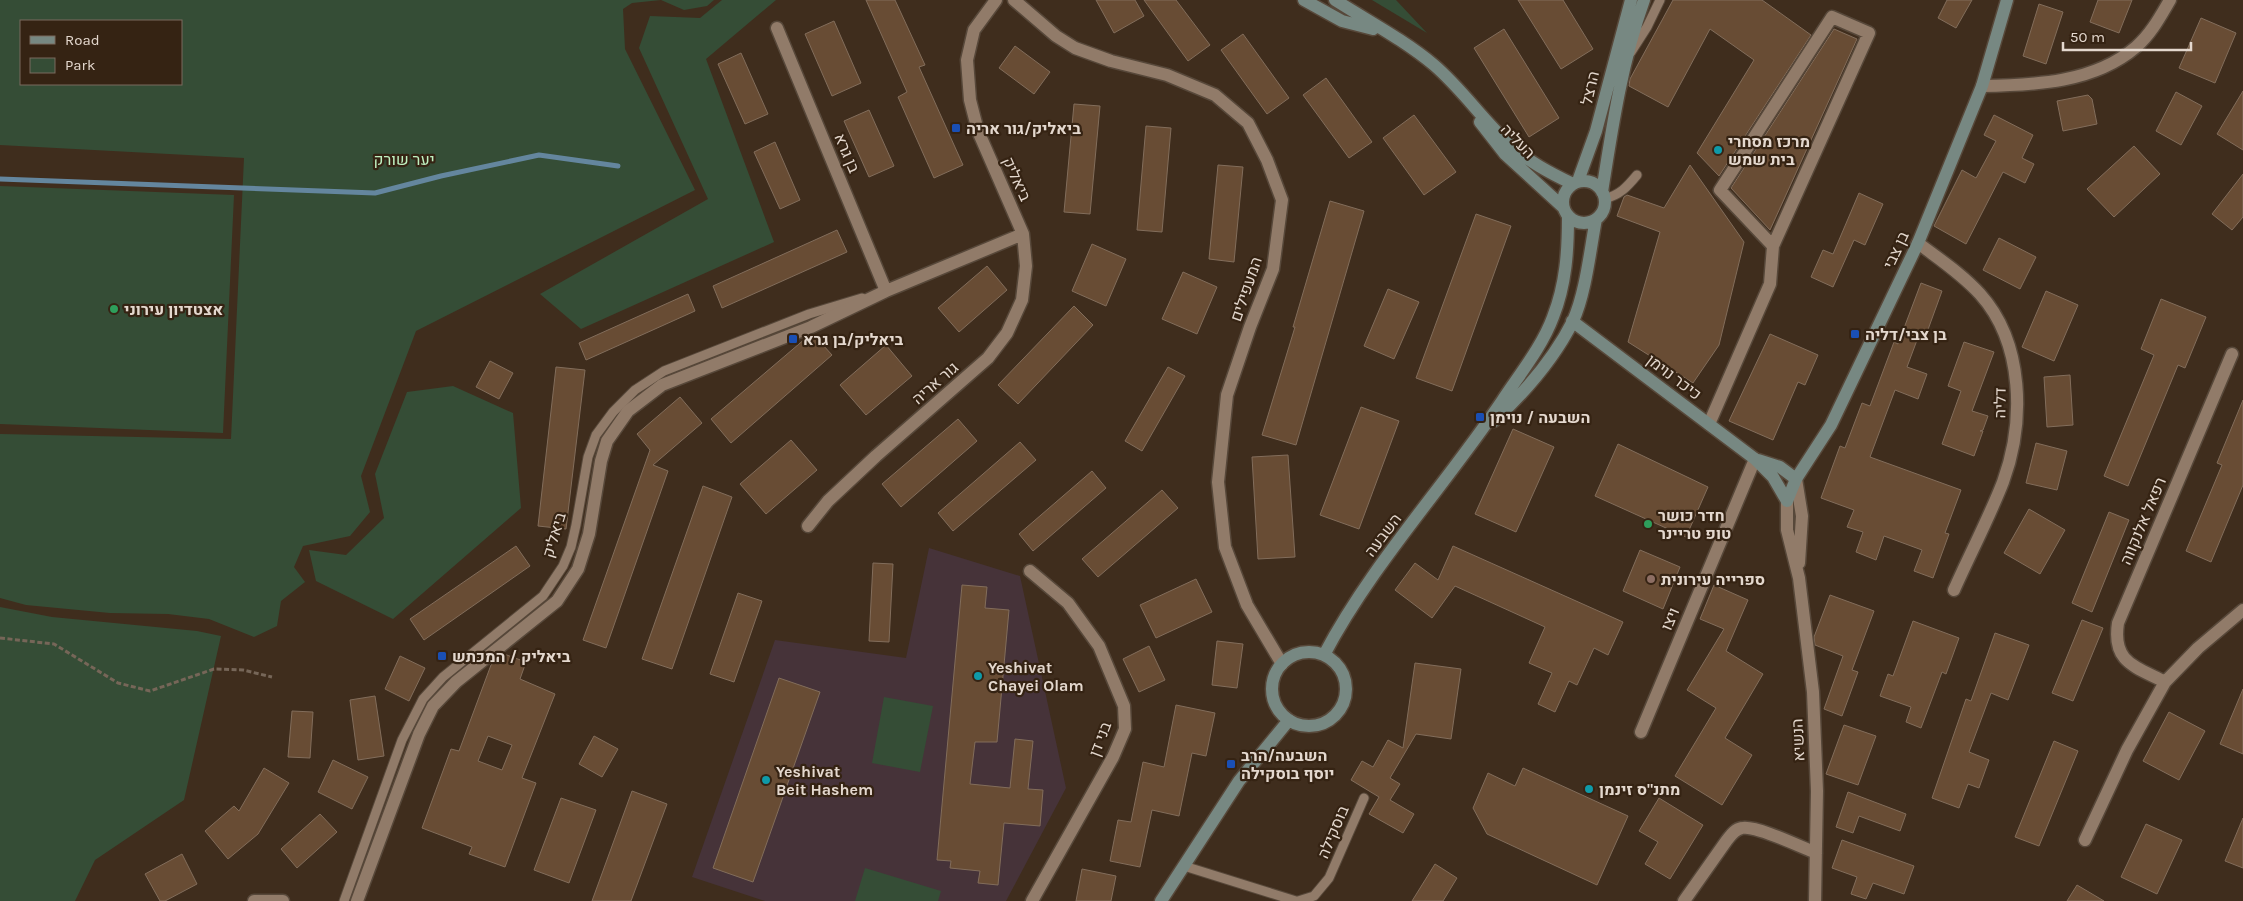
<svg xmlns="http://www.w3.org/2000/svg" width="2243" height="901" font-family="Karla,Heebo,sans-serif">
	<style>
		.education { fill: #463339 }
		.green { fill: #354d36; fill-rule: evenodd }
		.lines { fill: none; stroke-linecap: round; stroke-linejoin: round }
		.stream { stroke: #64869e; stroke-width: 5 }
		.building { fill: #684c34; stroke: #826d5b; fill-rule: evenodd }
		.lane-casing { stroke: #57483a; stroke-width: 11 }
		.street-casing { stroke: #57483a; stroke-width: 15 }
		.secondary-casing { stroke: #57483a; stroke-width: 15 }
		.path { stroke: #766658; stroke-width: 3; stroke-dasharray: 5 2.5; stroke-linecap: butt }
		.lane { stroke: #917b69; stroke-width: 9 }
		.street { stroke: #917b69; stroke-width: 12 }
		.secondary { stroke: #778882; stroke-width: 12 }
		.transit-dot { fill: #1a4fb4; stroke: #352313; stroke-width: 2 }
		.culture-dot { fill: #0f9aa8; stroke: #352313; stroke-width: 2 }
		.leisure-dot { fill: #2e9e5b; stroke: #352313; stroke-width: 2 }
		.education-dot { fill: #8d6e63; stroke: #352313; stroke-width: 2 }
		.labels { text-anchor: middle; dominant-baseline: central; stroke-width: 4.5; stroke-linejoin: round; paint-order: stroke }
		.street-label { font-size: 16px; fill: #e4d8ce; stroke: #352313 }
		.poi-label { font-size: 16px; font-weight: bold; fill: #e4d8ce; stroke: #352313; text-anchor: start }
		.park-label { font-size: 16px; fill: #bff1c1; stroke: #352313 }
	</style>
	<rect width="100%" height="100%" fill="#3f2d1d"/>
	<path class="education" d="M929,548l91,28 46,212 -60,113h-241l-73,-24 83,-237 131,18z"/>
	<path class="green" d="M0,0h714l-7,6 -23,4 -23,-10 -29,3 -9,6 2,40 70,141 -279,141 -55,145 9,36 -20,24 -47,10 -9,21 11,15 -24,19 -4,25 -23,11 -45,-18 -41,-5 -58,-1 -84,-8 -26,-7v-164l231,5 13,-281 -244,-13zM21,21h160v63h-160z
		M722,0h54l-70,59 68,183 -193,87 -41,-35 168,-95 -69,-151 11,-32 50,2z
		M1372,0h24l31,33z
		M0,186l234,9 -11,238 -223,-9z
		M453,386l60,27 8,95 -128,111 -77,-38 -7,-31 37,5 38,-37 -9,-44 32,-82z
		M0,607l52,10 145,14 24,5 -37,164 -89,60 -20,41h-75z
		M884,697l49,9 -13,66 -48,-9z
		M865,868l76,23 -3,10h-83z"/>
	<g class="lines">
		<path class="stream" d="M0,179l375,14 66,-17 98,-21 79,11"/>
	</g>
	<path class="building" d="M866,0h29l30,65 -6,2 44,98 -29,13 -36,-81 9,-5z
		M1096,0h39l9,16 -30,17z
		M1144,0h32l34,45 -22,16z
		M1518,0h45l30,49 -32,20z
		M1673,0h89l49,35 -92,141 -22,-23 57,-93 -44,-31 -42,78 -39,-21 1,-7z
		M1947,0h25l-16,28 -18,-10z
		M2098,0h34l-13,33 -29,-11z
		M2039,4l24,8 -17,52 -23,-8z
		M2201,18l35,15 -21,50 -36,-15z
		M834,21l27,62 -29,13 -27,-62z
		M1504,29l55,89 -30,19 -55,-89z
		M1834,29l23,10 -87,191 -39,-42z
		M1243,34l46,64 -22,16 -46,-64z
		M1015,46l35,26 -16,22 -35,-26z
		M741,53l27,61 -23,10 -27,-60z
		M1326,78l46,64 -23,16 -46,-63z
		M2243,91v59l-26,-16z
		M2176,92l26,14 -21,39 -25,-14z
		M2088,95l4,4 5,25 -34,7 -6,-30z
		M1074,104l26,2 -10,108 -26,-2z
		M869,110l25,56 -25,11 -25,-56z
		M1414,115l42,57 -32,23 -41,-57z
		M1994,115l39,20 -11,23 12,6 -9,19 -22,-11 -37,72 -32,-18 28,-56 14,8 20,-37 -12,-6z
		M1146,126l25,2 -9,104 -25,-2z
		M775,142l25,58 -20,9 -26,-57z
		M2134,146l26,28 -46,43 -27,-28z
		M1218,165l25,2 -9,95 -25,-3z
		M1690,165l54,77 -25,103 -26,38 -65,-41 32,-110 -43,-16 7,-19 3,-2 37,13z
		M2243,174v43l-11,13 -20,-16z
		M1859,193l24,11 -18,41 -11,-5 -21,47 -22,-10 12,-27 10,4z
		M1330,201l34,10 -68,234 -34,-10 33,-108h-2z
		M1476,214l35,12 -59,165 -36,-13z
		M837,230l10,22 -125,56 -9,-22z
		M1999,238l37,19 -16,32 -37,-19z
		M1092,244l34,15 -20,47 -34,-15z
		M987,266l20,24 -48,42 -21,-24z
		M1183,272l34,15 -20,47 -35,-15z
		M1921,283l21,8 -16,44 -6,-3 -13,35 20,7 -9,25 -23,-9 -25,67 91,33 -16,43 4,1 -16,44 -19,-7 8,-21 -38,-14 -8,24 -20,-8 7,-20 -16,-5 7,-17 -33,-12 19,-52 5,2 17,-45 8,3 24,-64 4,2z
		M1388,289l31,13 -25,57 -30,-13z
		M2046,291l32,14 -24,56 -32,-14z
		M688,294l7,17 -109,49 -7,-17z
		M2161,299l45,18 -21,51 -7,-3 -50,121 -24,-10 50,-121 -13,-6z
		M1074,306l19,19 -75,79 -20,-19z
		M1770,334l48,21 -13,30 -7,-3 -25,58 -44,-19z
		M814,335l18,20 -101,88 -20,-24 95,-81z
		M1964,342l30,10 -22,59 16,5 -5,14 -3,1h3l-9,25 -32,-12 19,-53 -13,-5z
		M886,345l26,31 -46,39 -26,-30z
		M490,361l23,12 -14,26 -23,-12z
		M556,367l29,3 -19,159 -28,-3z
		M1168,367l17,9 -43,75 -17,-10z
		M2070,375l3,50 -26,2 -3,-50z
		M680,397l22,26 -49,42 15,6 -62,177 -23,-8 67,-190 -13,-16z
		M2243,400v85l-32,77 -25,-11 36,-86 -5,-2z
		M1361,407l38,14 -40,108 -39,-14z
		M958,419l19,22 -76,66 -19,-23z
		M1513,429l41,18 -38,85 -41,-18z
		M791,440l26,30 -51,44 -26,-30z
		M1020,442l16,18 -83,71 -15,-18z
		M2036,443l31,8 -10,39 -31,-7z
		M1618,444l90,43 -22,50 -91,-41z
		M1288,455l7,102 -37,2 -6,-102z
		M1092,471l14,17 -73,63 -14,-17z
		M703,486l29,11 -60,172 -30,-10z
		M1162,490l16,18 -80,69 -16,-18z
		M2029,509l36,21 -25,44 -36,-21z
		M2109,512l20,8 -37,92 -20,-9z
		M516,546l14,20 -106,74 -14,-21z
		M1453,546l170,76 -15,33 -14,-7 -17,37 -8,-4 -14,31 -17,-8 14,-31 -23,-10 16,-36 -90,-41 -23,32 -37,-28 20,-27 23,17z
		M1640,550l40,17 -17,42 -40,-18z
		M873,563l20,1 -4,78 -20,-1z
		M1196,579l16,33 -56,26 -16,-33z
		M962,585l25,2 -2,21 24,2 -12,132h-22l-5,42 40,4 5,-49 18,2 -5,48 15,1 -3,36 -36,-3 -6,62 -20,-2 2,-12 -30,-3 1,-7 -14,-1z
		M1714,585l34,15 -22,51 37,23 -38,64 27,17 -30,50 -47,-29 41,-68 -29,-18 37,-61 -24,-10z
		M738,593l24,8 -28,81 -24,-8z
		M1830,595l44,16 -22,59 6,2 -16,44 -18,-7 19,-53 -28,-11 -1,-8z
		M2082,620l21,8 -30,73 -21,-8z
		M1913,621l46,17 -13,36 -4,-2 -21,56 -15,-6 5,-15 -31,-11 8,-22 5,2z
		M1995,633l34,12 -21,55 -17,-7 -22,59 20,8 -10,28 -11,-4 -9,24 -27,-10 34,-99 5,2z
		M1217,641l26,3 -6,44 -25,-3z
		M1149,646l16,34 -26,12 -16,-33z
		M504,654l22,8 -6,17 35,15 -33,84 14,5 -31,84 -36,-13 3,-7 -50,-19 29,-79 8,2 32,-86zM488,736l24,9 -10,25 -24,-9z
		M400,656l25,12 -16,33 -24,-12z
		M1415,663l46,6 -10,70 -35,-5 -26,44 10,6 -10,16 24,14 -11,19 -34,-19 10,-17 -28,-17 11,-19 11,6 15,-27 15,8z
		M779,678l41,14 -67,190 -40,-14z
		M2243,689v65l-23,-10z
		M375,696l9,60 -26,4 -8,-60z
		M1176,705l39,8 -9,43 -14,-3 -13,63 -27,-6 -12,57 -30,-6 8,-41 13,2 12,-60 21,5z
		M292,711l21,1 -3,46 -22,-1z
		M2169,712l36,19 -26,49 -36,-19z
		M1844,725l32,11 -18,49 -32,-11z
		M594,736l24,13 -16,28 -23,-13z
		M2054,741l24,10 -39,95 -24,-9z
		M333,760l35,17 -16,32 -34,-17z
		M264,768l25,15 -31,51 -30,25 -23,-28 29,-25 5,5z
		M1523,768l105,48 -31,69 -110,-51 -14,-26 15,-35 27,13z
		M632,791l35,13 -36,97h-39z
		M1848,792l58,22 -6,17 -41,-15 -6,17 -17,-6z
		M561,798l35,12 -27,73 -35,-13z
		M1659,798l44,27 -33,54 -25,-15 13,-22 -19,-11z
		M320,814l17,18 -40,36 -16,-19z
		M2243,818v50l-18,-7z
		M2146,824l36,16 -25,54 -36,-17z
		M1842,840l72,26 -10,28 -31,-11 -7,16 -15,-5 6,-17 -25,-9z
		M182,854l15,30 -32,17h-5l-15,-27z
		M1435,864l22,14 -14,23h-31z
		M1082,869l34,7 -5,25h-35z
		M2077,885l27,16h-37z"/>
	<g class="lines">
		<g class="lane-casing">
			<path id="lane" d="M1631,52l16,-25 13,-27
				M1604,199c16,-4 23,-12 33,-24
				M1184,866l112,35
				M344,901l58,-161 21,-41 20,-22 100,-81 20,-30 8,-19 5,-22 12,-68 8,-22 17,-23 22,-22 29,-19 145,-57 53,-16
				M1298,901l16,-5 15,-18 35,-80"/>
		</g>
		<g class="street-casing">
			<path id="street" d="M1014,0l42,36 19,12 36,13 56,14 48,20 33,28 19,37 15,40 -9,69 -23,58 -23,68 -9,87 7,65 22,58 35,59
				M777,28l109,263
				M1982,86c53,-1 112,-3 154,-39 15,-13 24,-30 34,-47
				M1918,243c21,16 44,31 62,51 44,49 45,128 23,188 -14,36 -33,72 -49,108
				M1709,424l61,-140 3,-38 96,-213 -37,-16 -112,173 53,56
				M1796,479l6,37 -3,47
				M1787,501v29l12,48 14,114 4,99 -2,110
				M808,526l20,-25 48,-45 112,-98 19,-25 15,-33 4,-34 -3,-32 -45,-103 -8,-31 -3,-40 7,-30 22,-30
				M1030,571l38,32 31,43 25,60 1,23 -12,28 -81,144
				M2165,682c-31,-16 -53,-20 -47,-59l114,-269
				M1641,732l114,-273
				M2085,840l42,-90 38,-68 33,-34 45,-38
				M254,901h29
				M357,901l62,-167 14,-28 23,-24 101,-81 21,-32 11,-35 12,-73 6,-20 21,-30 34,-26 149,-58 75,-36 137,-57
				M1684,901l43,-61c4,-5 8,-11 15,-12 14,-3 59,19 74,25"/>
		</g>
		<g class="secondary-casing">
			<path id="secondary" d="M1304,0l38,21 31,8
				M1335,0c33,21 69,40 99,65 28,24 48,54 74,78 19,18 42,30 65,41
				M1480,122l25,32 58,53
				M1563 202a21 21 0 1 1 42 0a21 21 0 1 1-42 0Z
				M1578,181l18,-50 35,-131
				M1602,192c10,-64 20,-131 42,-192
				M1572,321l183,138 18,18 14,24
				M1494,421c30,-28 61,-64 79,-100 13,-29 17,-71 23,-102
				M1758,460l22,7 16,12
				M1787,501l9,-22 35,-54 87,-182 64,-157 25,-86
				M1272 689a37 37 0 1 1 74 0a37 37 0 1 1-74 0Z
				M1324,655c48,-91 120,-168 178,-254 17,-26 40,-54 51,-84 13,-33 15,-66 15,-100
				M1161,901l78,-120 50,-61"/>
		</g>
		<path class="path" d="M0,638l54,6 64,39 32,8 64,-22 29,1 29,7"/>
		<use href="#lane" class="lane"/>
		<use href="#street" class="street"/>
		<use href="#secondary" class="secondary"/>
	</g>
	<g class="transit-dot">
		<rect x="951" y="123" width="10" height="10" rx="2.5"/>
		<rect x="1850" y="329" width="10" height="10" rx="2.5"/>
		<rect x="788" y="334" width="10" height="10" rx="2.5"/>
		<rect x="1475" y="412" width="10" height="10" rx="2.5"/>
		<rect x="437" y="651" width="10" height="10" rx="2.5"/>
		<rect x="1226" y="759" width="10" height="10" rx="2.5"/>
	</g>
	<g class="culture-dot">
		<circle cx="1718" cy="150" r="5"/>
		<circle cx="978" cy="676" r="5"/>
		<circle cx="766" cy="780" r="5"/>
		<circle cx="1589" cy="789" r="5"/>
	</g>
	<g class="leisure-dot">
		<circle cx="114" cy="309" r="5"/>
		<circle cx="1648" cy="524" r="5"/>
	</g>
	<circle class="education-dot" cx="1651" cy="579" r="5"/>
	<g class="labels">
		<g class="street-label">
			<text transform="translate(1590 88) rotate(-77)">הרצל</text>
			<text transform="translate(1518 141) rotate(46)">העליה</text>
			<text transform="translate(847 153) rotate(67)">בן גרא</text>
			<text transform="translate(1017 179) rotate(66)">ביאליק</text>
			<text transform="translate(1896 250) rotate(-65)">בן צבי</text>
			<text transform="translate(1246 289) rotate(-71)">המעפילים</text>
			<text transform="translate(1674 377) rotate(37)">כיכר נוימן</text>
			<text transform="translate(935 383) rotate(-41)">גור אריה</text>
			<text transform="translate(2000 403) rotate(-89)">דליה</text>
			<text transform="translate(2143 521) rotate(-67)">רפאל אלנקווה</text>
			<text transform="translate(554 535) rotate(-73)">ביאליק</text>
			<text transform="translate(1383 535) rotate(-53)">השבעה</text>
			<text transform="translate(1670 619) rotate(-67)">ויצו</text>
			<text transform="translate(1100 739) rotate(-69)">בני דן</text>
			<text transform="translate(1798 740) rotate(-93)">הנשיא</text>
			<text transform="translate(1333 832) rotate(-67)">בוסקילה</text>
		</g>
		<g class="poi-label">
			<text x="966" y="128">ביאליק/גור אריה</text>
			<text x="1728" y="141">מרכז מסחרי<tspan x="1728" dy="18">בית שמש</tspan></text>
			<text x="124" y="309">אצטדיון עירוני</text>
			<text x="1865" y="334">בן צבי/דליה</text>
			<text x="803" y="339">ביאליק/בן גרא</text>
			<text x="1490" y="417">השבעה / נוימן</text>
			<text x="1658" y="515">חדר כושר<tspan x="1658" dy="18">טופ טריינר</tspan></text>
			<text x="1661" y="579">ספרייה עירונית</text>
			<text x="452" y="656">ביאליק / המכתש</text>
			<text x="988" y="667">Yeshivat<tspan x="988" dy="18">Chayei Olam</tspan></text>
			<text x="1241" y="755">השבעה/הרב<tspan x="1241" dy="18">יוסף בוסקילה</tspan></text>
			<text x="776" y="771">Yeshivat<tspan x="776" dy="18">Beit Hashem</tspan></text>
			<text x="1599" y="789">מתנ"ס זינמן</text>
		</g>
		<g class="park-label">
			<text x="404" y="159">יער שורק</text>
		</g>
	</g>
	<rect x="20" y="20" width="162" height="65" fill="#352313" stroke="#7b6b5e"/>
	<rect x="30" y="36" width="25" height="8" fill="#778882" stroke="#7b6b5e"/>
	<text x="65" y="45" font-size="15" fill="#e4d8ce">Road</text>
	<rect x="30" y="58" width="25" height="15" fill="#354d36" stroke="#7b6b5e"/>
	<text x="65" y="70" font-size="15" fill="#e4d8ce">Park</text>
	<path d="M2063 42v8h128v-8" fill="none" stroke="#e4d8ce" stroke-width="2.5"/>
	<text x="2070" y="42" font-size="15" fill="#e4d8ce" stroke="#352313" stroke-width="4" paint-order="stroke">50 m</text>
</svg>
